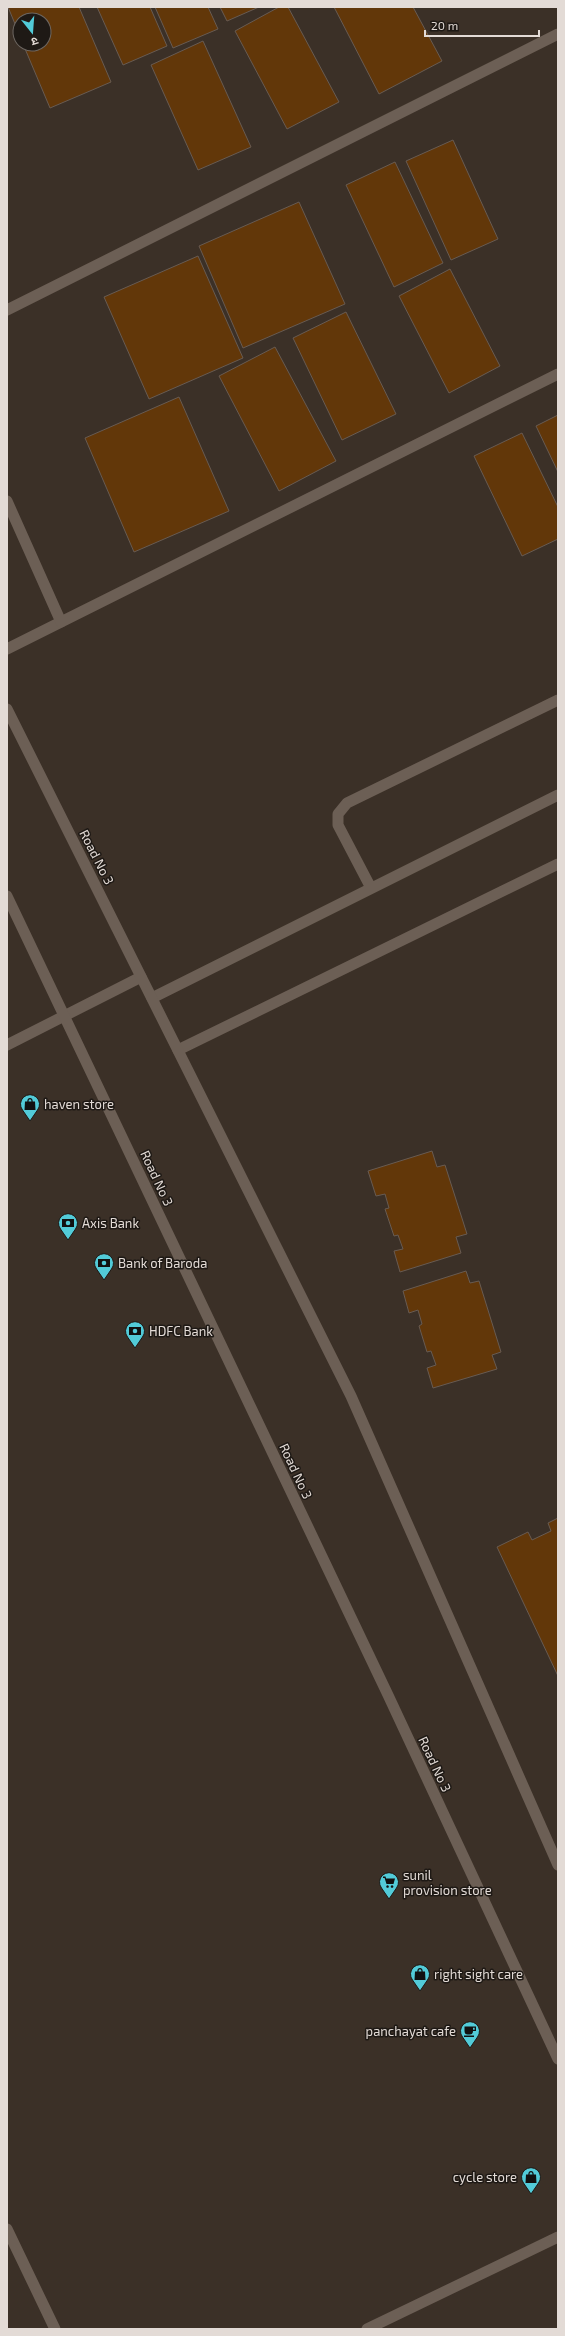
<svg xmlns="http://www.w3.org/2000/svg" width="565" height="2336" font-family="'Exo 2','Noto Sans Devanagari',sans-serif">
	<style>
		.building { fill: #623709; stroke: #685b52 }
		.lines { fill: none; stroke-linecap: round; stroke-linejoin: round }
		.pedestrian { stroke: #6c5f55; stroke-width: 11 }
		.minor { stroke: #6c5f55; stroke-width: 11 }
		.tertiary { stroke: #6c5f55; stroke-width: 11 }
		.labels { text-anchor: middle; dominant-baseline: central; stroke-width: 3; stroke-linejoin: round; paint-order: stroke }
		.street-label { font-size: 13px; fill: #e3dbd6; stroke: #1e1915 }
		.poi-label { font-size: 13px; fill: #e3dbd6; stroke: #1e1915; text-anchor: start }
	</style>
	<rect width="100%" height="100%" fill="#3b3027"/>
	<path class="building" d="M8,7h71l32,75 -61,26 -27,-64h21v-24h-24v16z
		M97,7h53l17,39 -44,19z
		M155,7h53l10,22 -45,19z
		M220,7h39l-32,14z
		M279,7h9l51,95 -52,27 -52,-98z
		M334,7h79l29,54 -63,33z
		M203,41l48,106 -53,23 -47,-105z
		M453,140l45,99 -47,21 -45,-99z
		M395,162l48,101 -49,24 -48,-102z
		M299,202l46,102 -102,44 -44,-102z
		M198,256l45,102 -94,41 -45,-102z
		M450,269l50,97 -51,27 -50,-97z
		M346,312l50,102 -54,26 -49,-102z
		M275,347l61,114 -57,30 -60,-115z
		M179,397l50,114 -95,41 -49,-114z
		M558,415v57l-22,-46z
		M522,433l36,74v32l-36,17 -48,-100z
		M432,1151l5,16 8,-2 22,69 -11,3 5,16 -61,19 -6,-21 9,-2 -5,-14 -4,1 -9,-27 4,-1 -4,-14 -9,2 -8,-25z
		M466,1271l4,12 9,-2 22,71 -9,3 5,14 -64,19 -6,-20 9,-3 -5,-14 -4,1 -8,-26 3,-2 -4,-14 -9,3 -6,-22z
		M558,1518v158l-61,-129 31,-15 4,8 19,-9 -3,-8z"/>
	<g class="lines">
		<path class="pedestrian" d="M7,649l54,-27"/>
		<path class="minor" d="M7,310l551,-276
			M7,501l54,121 497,-248
			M371,888l-33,-63v-11l9,-11 211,-103
			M152,998l406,-203
			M7,1045l134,-68
			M178,1050l380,-186
			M7,2229l48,100
			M367,2329l191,-92"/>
		<path class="tertiary" d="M7,709l344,687 207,469
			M7,896l381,799 170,364"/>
	</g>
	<defs>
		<g id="shop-pin" transform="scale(1)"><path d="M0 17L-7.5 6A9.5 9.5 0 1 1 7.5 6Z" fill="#52cbd8" stroke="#1e1915"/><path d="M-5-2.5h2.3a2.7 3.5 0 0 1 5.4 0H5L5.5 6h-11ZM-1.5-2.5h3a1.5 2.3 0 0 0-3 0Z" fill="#111"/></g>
		<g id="bank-pin" transform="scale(1)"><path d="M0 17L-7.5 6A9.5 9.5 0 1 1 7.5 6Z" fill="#52cbd8" stroke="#1e1915"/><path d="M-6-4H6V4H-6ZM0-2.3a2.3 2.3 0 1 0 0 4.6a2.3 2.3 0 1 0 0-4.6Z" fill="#111"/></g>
		<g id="supermarket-pin" transform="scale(1)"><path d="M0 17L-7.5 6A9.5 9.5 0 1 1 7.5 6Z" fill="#52cbd8" stroke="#1e1915"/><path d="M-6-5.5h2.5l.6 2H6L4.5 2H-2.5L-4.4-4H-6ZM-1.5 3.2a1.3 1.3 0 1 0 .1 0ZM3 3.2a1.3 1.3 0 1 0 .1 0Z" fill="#111"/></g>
		<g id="cafe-pin" transform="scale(1)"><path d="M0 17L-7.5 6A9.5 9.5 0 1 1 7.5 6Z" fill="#52cbd8" stroke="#1e1915"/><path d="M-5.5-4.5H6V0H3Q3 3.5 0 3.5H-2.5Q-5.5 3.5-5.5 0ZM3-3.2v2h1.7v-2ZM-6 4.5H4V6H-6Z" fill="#111"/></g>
	</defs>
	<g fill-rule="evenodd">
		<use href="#shop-pin" x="30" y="1104"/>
		<use href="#bank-pin" x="68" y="1223"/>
		<use href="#bank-pin" x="104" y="1263"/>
		<use href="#bank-pin" x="135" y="1331"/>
		<use href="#supermarket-pin" x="389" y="1882"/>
		<use href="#shop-pin" x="420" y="1974"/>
		<use href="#cafe-pin" x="470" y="2031"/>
		<use href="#shop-pin" x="531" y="2177"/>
	</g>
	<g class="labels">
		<g class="street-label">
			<text transform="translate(97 857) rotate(63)">Road No 3</text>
			<text transform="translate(157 1178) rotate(65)">Road No 3</text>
			<text transform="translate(296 1471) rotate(65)">Road No 3</text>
			<text transform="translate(435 1764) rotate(65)">Road No 3</text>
		</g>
		<g class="poi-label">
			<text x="44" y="1104">haven store</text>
			<text x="82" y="1223">Axis Bank</text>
			<text x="118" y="1263">Bank of Baroda</text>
			<text x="149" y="1331">HDFC Bank</text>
			<text x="403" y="1875">sunil<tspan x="403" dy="15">provision store</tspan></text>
			<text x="434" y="1974">right sight care</text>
			<text x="456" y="2031" text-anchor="end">panchayat cafe</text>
			<text x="517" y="2177" text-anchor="end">cycle store</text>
		</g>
	</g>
	<rect width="565" height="2336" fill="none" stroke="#e3dbd6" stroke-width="16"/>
	<g transform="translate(32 32) rotate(163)"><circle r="19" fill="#1e1915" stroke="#6d6762"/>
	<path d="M0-3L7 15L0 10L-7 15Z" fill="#52cbd8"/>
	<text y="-6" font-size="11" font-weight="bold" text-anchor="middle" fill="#e3dbd6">उ</text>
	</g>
	<path d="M425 30v6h114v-6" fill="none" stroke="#e3dbd6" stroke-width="2"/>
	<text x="431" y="30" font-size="12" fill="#e3dbd6" stroke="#1e1915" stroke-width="3" paint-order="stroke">20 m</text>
</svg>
